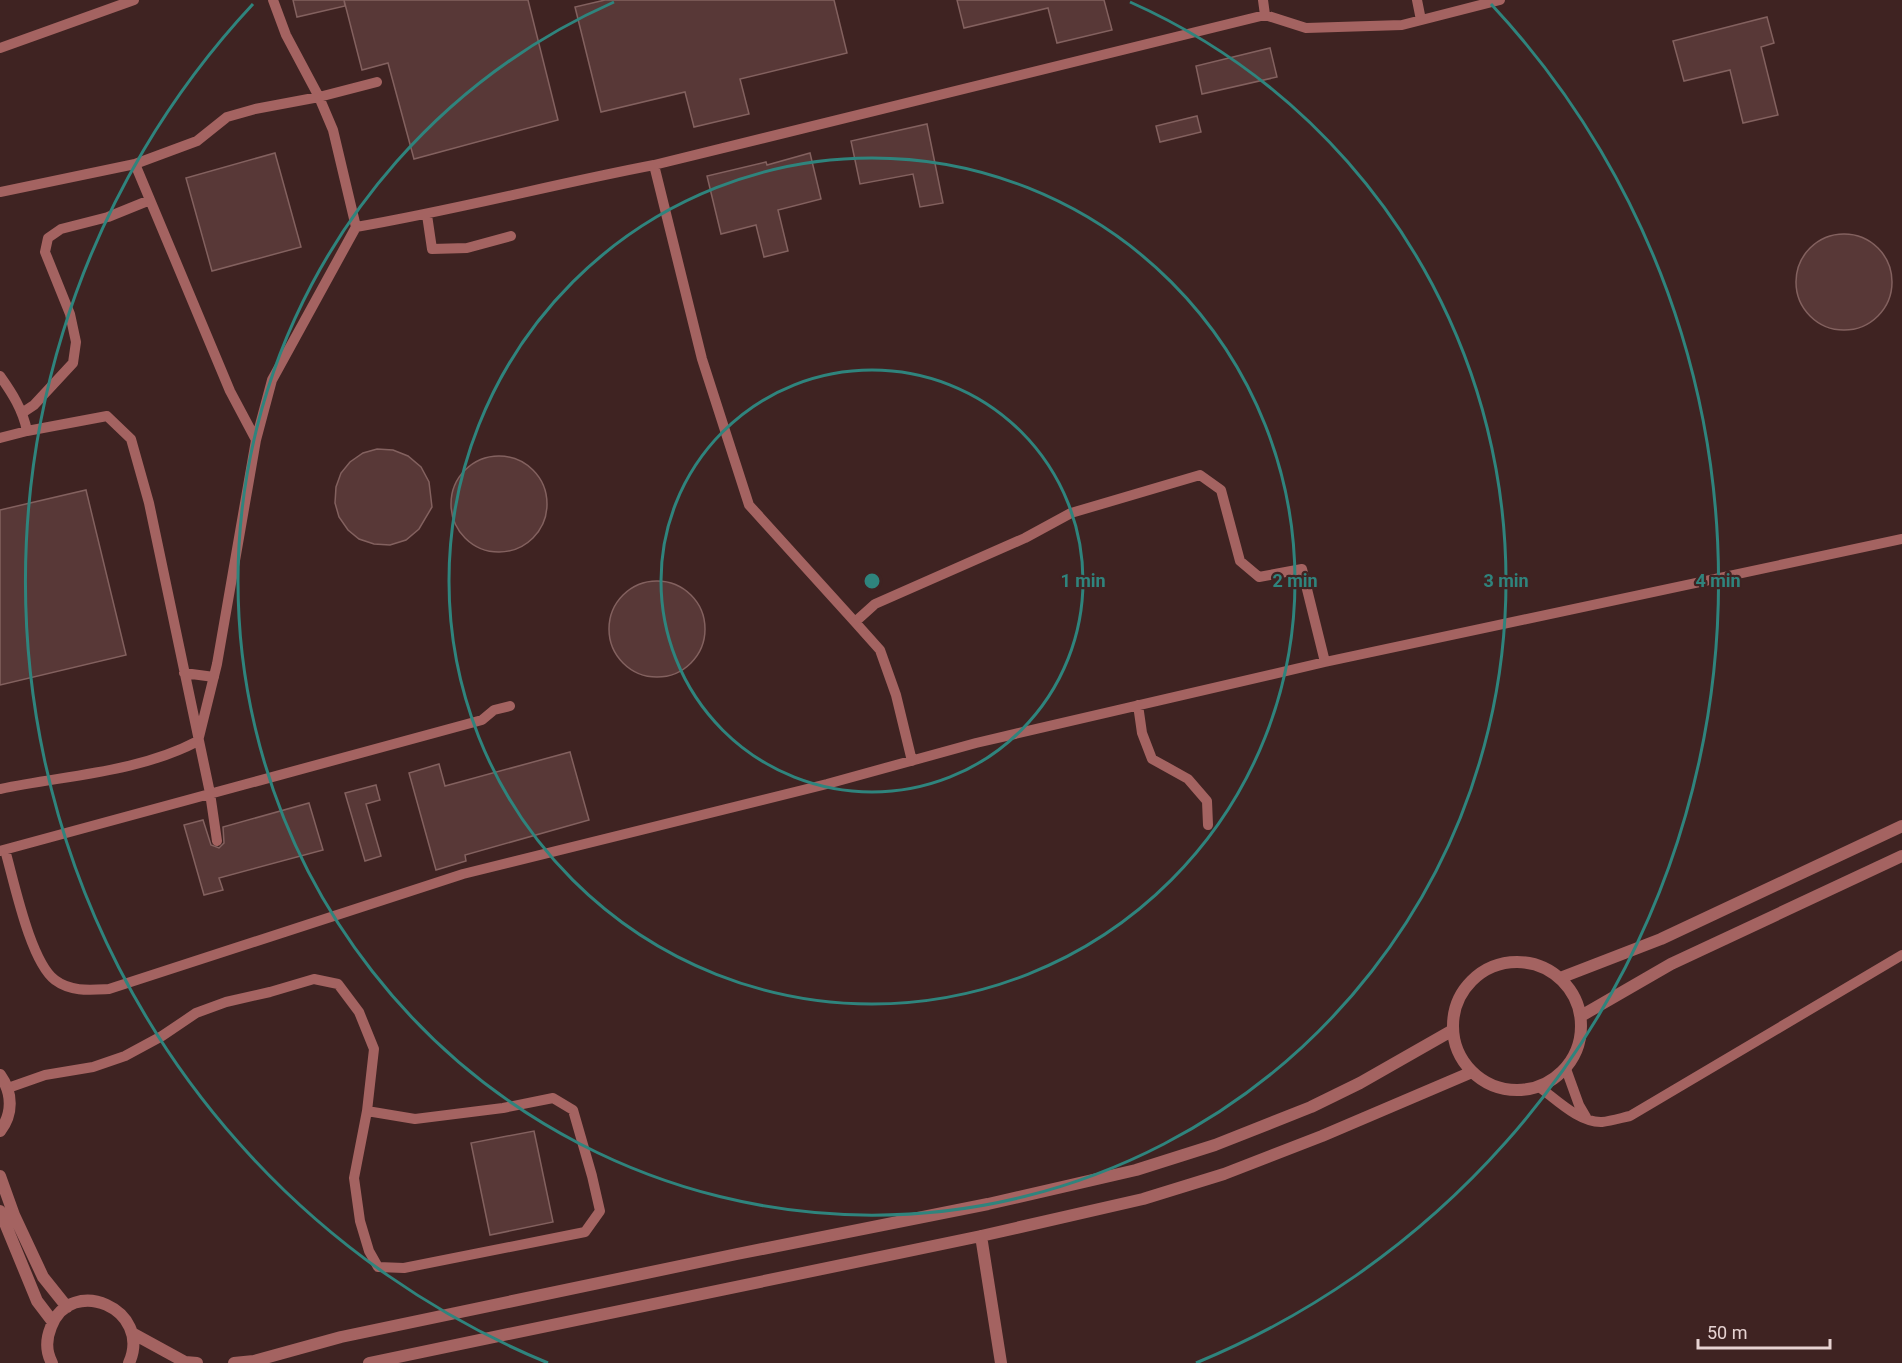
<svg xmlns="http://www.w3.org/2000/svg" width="1902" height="1363" font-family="Roboto,sans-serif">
	<rect width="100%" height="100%" fill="#3f2322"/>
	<path fill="#583837" stroke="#83615f" stroke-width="1.5" d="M293,0H528L558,120L414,159L388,63L362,70L344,0L345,6L297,17Z
		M605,0H834L847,53L740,79L749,114L694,127L685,92L601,112L575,7Z
		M957,0H1104L1112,30L1057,43L1048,8L964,28Z
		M1767,17L1774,43L1761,47L1778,115L1743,123L1730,70L1684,81L1673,41Z
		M1270,48L1277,77L1202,94L1196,66Z
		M1197,116L1201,132L1160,142L1156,126Z
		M927,124L943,203L920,207L913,174L860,184L851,141Z
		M275,153L301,247L212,271L186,178Z
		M810,153L821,199L778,210L788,251L764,257L756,225L721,234L707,176L766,162L767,165Z
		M1796 282a48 48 0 1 1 96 0a48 48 0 1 1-96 0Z
		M377,449L393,450L408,456L421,467L429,482L432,507L419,529L406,540L390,545L374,544L359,539L348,530L339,517L335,503L336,487L341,473L350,462L363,453Z
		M451 504a48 48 0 1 1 96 0a48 48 0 1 1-96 0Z
		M86,490L126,655L0,685V510Z
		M609 629a48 48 0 1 1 96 0a48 48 0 1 1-96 0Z
		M570,752L589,820L465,855L466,861L436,870L409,773L439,764L445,786Z
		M376,785L380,800L366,804L381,856L365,861L345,793Z
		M309,803L323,850L219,878L223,890L204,895L184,825L203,820L211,845L219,848L224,843L223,827Z
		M534,1131L553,1222L490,1235L471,1143Z"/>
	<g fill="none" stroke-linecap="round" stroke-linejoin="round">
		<path stroke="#a46361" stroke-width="10" d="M273,0L286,35L319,97L333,130L356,227
			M1263,0L1265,15
			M1417,0L1421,20
			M0,48L134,0
			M135,164L230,391L256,440
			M654,165L702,359L749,505L855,622L875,604L1025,538L1071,513L1200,475L1221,490L1240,561L1259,577L1302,569L1325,662
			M0,192L135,164L197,141L227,117L255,109L319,97L377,82
			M427,215L432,249L467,248L511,236
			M0,376C12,393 23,410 27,431
			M22,413L34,405L73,363L76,342L70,314L45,252L48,238L61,229L108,217L150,200
			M0,438L27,431L107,416L131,439L149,503L210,793L217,841
			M855,622L880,650L896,695L912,761
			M184,673L214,677
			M1138,705L1142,733L1152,759L1188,779L1207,801L1208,825
			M0,789C66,775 137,773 198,741L217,664L256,440L272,380L356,227C456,210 554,184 654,165L1265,15L1306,28L1402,25L1500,0
			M5,850C14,881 30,961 55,980C71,992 90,990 109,989L463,874L827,784L976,743L1325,662L1902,539
			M0,851L482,720L494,710L510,706
			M1566,1069L1579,1105L1586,1117
			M1539,1087C1556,1099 1579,1123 1602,1122C1611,1121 1621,1118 1630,1116L1902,955
			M8,1088L45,1075L93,1067L125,1056L162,1036L196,1013L226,1002L270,992L314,979L338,984L359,1012L374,1049L367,1111L354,1178L360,1221L369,1251L378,1267L404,1268L585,1232L600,1211L592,1176L573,1110L553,1098L503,1108L415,1119L367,1111"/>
		<path stroke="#a46361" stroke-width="12" d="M1453 1026a64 64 0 1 1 128 0a64 64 0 1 1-128 0Z
			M1560,978L1661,939L1902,826
			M1581,1016L1671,964L1902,856
			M0,1075C13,1093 13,1114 0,1131
			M0,1176L14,1215L43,1277L67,1307
			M0,1211L37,1301L53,1322
			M981,1236L1001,1363
			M132,1333L185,1362L197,1363
			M52,1363C46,1352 46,1339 51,1327C71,1274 153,1309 129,1363
			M234,1363L254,1361L341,1337L737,1254L988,1204L1136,1170L1215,1145L1311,1107L1360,1083L1453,1030
			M369,1363L981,1236L1143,1199L1224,1174L1322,1136L1472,1072"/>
	</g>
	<g fill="none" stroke="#2f847d" stroke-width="3">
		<circle cx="872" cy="581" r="211"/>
		<circle cx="872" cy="581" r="423"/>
		<path d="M1130 2A634 634 0 1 1 614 2"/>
		<path d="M548 1363A846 846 0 0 1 253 4M1491 4A846 846 0 0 1 1196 1363"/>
	</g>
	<circle cx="872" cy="581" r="9" fill="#2f847d" stroke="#3f2322" stroke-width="3"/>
	<g font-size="18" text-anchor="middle" font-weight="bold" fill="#2f847d" stroke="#3f2322" stroke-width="4.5" stroke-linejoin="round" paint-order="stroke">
		<text x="1083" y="587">1 min</text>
		<text x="1295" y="587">2 min</text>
		<text x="1506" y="587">3 min</text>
		<text x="1718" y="587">4 min</text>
	</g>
	<path d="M1698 1339v9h132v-9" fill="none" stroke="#e7d3d2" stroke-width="3"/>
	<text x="1707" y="1339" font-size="18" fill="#e7d3d2" stroke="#3f2322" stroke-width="4.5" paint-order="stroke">50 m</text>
</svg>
